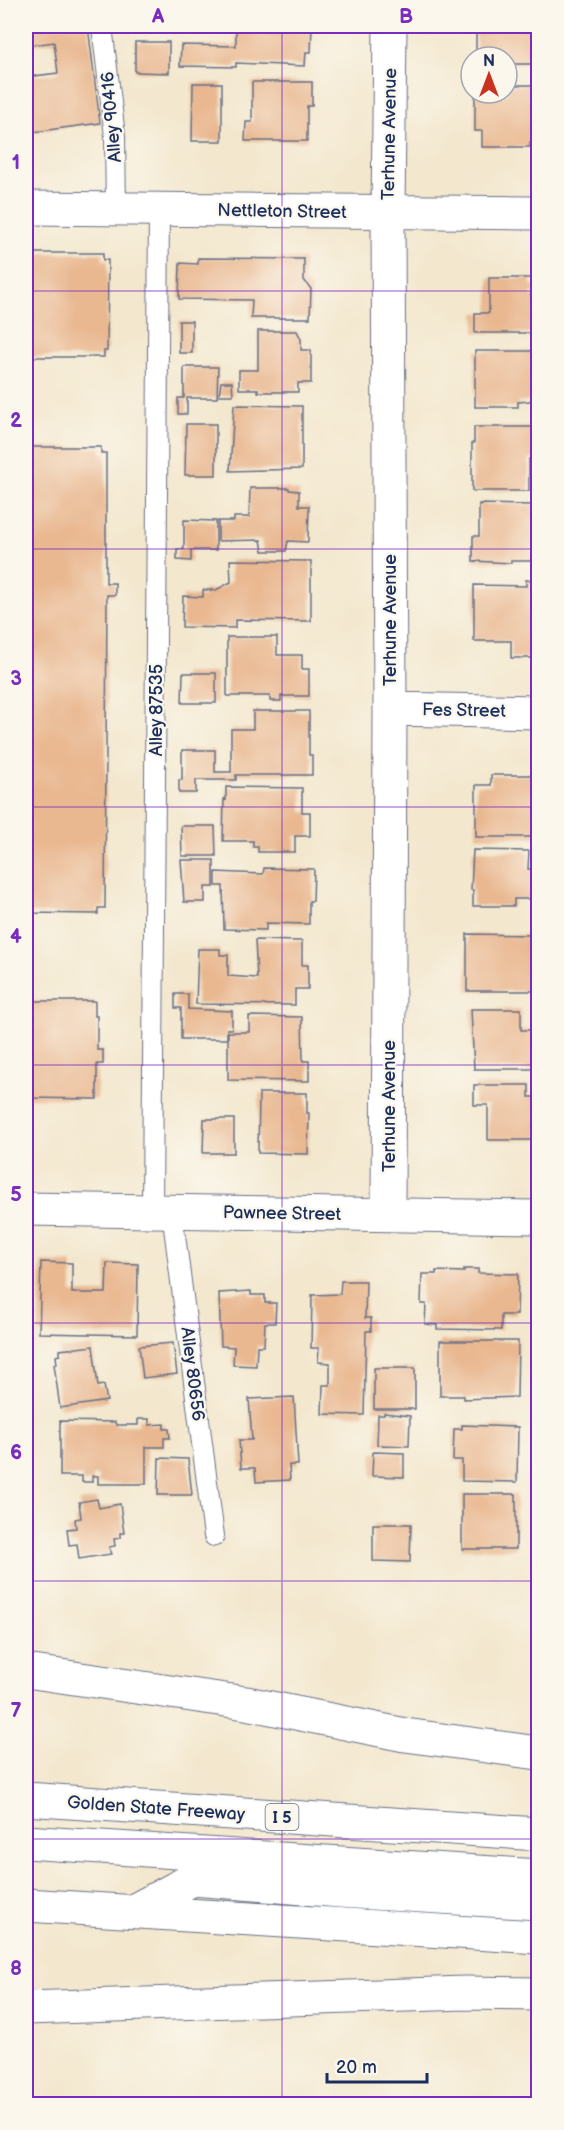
<svg xmlns="http://www.w3.org/2000/svg" width="564" height="2130" font-family="'Balsamiq Sans',sans-serif">
	<rect width="100%" height="100%" fill="#fbf7ec"/>
	<filter id="ink" filterUnits="userSpaceOnUse"><feTurbulence type="fractalNoise" baseFrequency=".0167" numOctaves="2"/><feDisplacementMap in="SourceGraphic" scale="12" xChannelSelector="R" yChannelSelector="G"/><feConvolveMatrix kernelMatrix="1 2 1 2 8 2 1 2 1" color-interpolation-filters="sRGB"/></filter>
	<filter id="wash" filterUnits="userSpaceOnUse"><feTurbulence type="fractalNoise" baseFrequency=".008" numOctaves="4" result="noise"/><feDisplacementMap in="SourceGraphic" scale="24" xChannelSelector="R" yChannelSelector="G"/><feGaussianBlur stdDeviation="1.35" result="paint"/><feColorMatrix in="noise" values="0 0 0 0 0 0 0 0 0 0 0 0 0 0 0 0 0 1.4 0 .05"/><feComposite in="paint" operator="in"/></filter>
	<g filter="url(#wash)">
		<rect width="100%" height="100%" fill="#f3e7cd"/>
		<g id="blocks">
			<path fill="#e9b790" d="M26,26H88L100,123L26,133V77L58,73L54,42L26,46Z
				M236,26H312L311,52H306L305,66L236,63V67L180,66L181,45L236,46Z
				M476,26H538V64H507V57H497V52H493V54L476,52Z
				M135,42H169V73L135,72Z
				M252,82H312V106H307V141H245L246,122H252Z
				M193,83H222V141H192Z
				M507,85H535V106H538V133H535V142H530V147H482V131H475V93H507Z
				M26,253H103V260H108L107,351H104V357H26Z
				M198,258L304,259V280L311,289L310,318H251L252,300L179,299L180,263L198,264Z
				M489,278H531V285H535V293H531V296H538V333H475V313H489Z
				M179,321H192V353H179Z
				M258,331H297L301,339V350H311V383H298V392H258V389H239V370H258Z
				M475,351H538V389L530,401L518,402V407H475Z
				M184,367H218L217,398H187V414H178V398H184Z
				M221,382H232L233,395H219Z
				M234,405L302,406V469L230,471Z
				M186,424H216V475H185Z
				M474,427H538V459H529V491H472V443H474Z
				M26,447H101V453H106V583H115V595H107L105,908H98V914L26,913Z
				M250,488H289V490L299,491V506H309L308,542L288,541L286,551H263L261,540L218,541V521H234V517H249Z
				M479,504L535,505V561H511V563L473,561V536H479Z
				M184,520L216,521V550H191V561L177,560V549H184Z
				M230,560L311,561V621L235,620V628L182,627L183,596L203,597V590H216L231,582Z
				M526,580H538V658H511V641H474V585L526,586Z
				M227,637H277V655H302V669H309V696H281V701H270V696H227Z
				M183,673H216V703H182Z
				M253,711H309V755H312V775H236V780H196V793H179V780H182V750H215V772H231V729H253Z
				M491,775H538V837H476V785H491Z
				M226,787L302,788V812H310V836H295V852H258V847H253V841H223L224,799L226,800Z
				M181,826H215L216,856H182Z
				M473,850L529,851L528,869H534V899H514V906H473V890H471Z
				M181,860H214V887H205V902H184Z
				M264,868L314,869L313,901H309V924L266,923V930L224,929L223,886H216V872L263,874Z
				M467,934L533,935L532,956H538V991H467Z
				M255,940L302,941V965H308V989H295V1005L196,1004L198,949H220V955H228V976L257,978Z
				M175,994H188V1009L232,1011V1029H227V1039H181V1008H175Z
				M32,1001H95V1016H97V1050H103V1064H97V1099L26,1098V1004H32Z
				M471,1009H521V1030H538V1069H474Z
				M249,1016L302,1017L303,1061H309V1081L228,1080V1032H249Z
				M474,1085H529V1097H538V1140H488V1105H474Z
				M259,1093H307V1113H309L308,1154L258,1153Z
				M204,1119H234V1153H203Z
				M41,1262L72,1263V1293H106L107,1263L138,1264L137,1335L39,1333Z
				M464,1269H478V1273L518,1274L517,1315H501V1330L437,1329V1325L425,1324L426,1304H421L422,1274H436V1271L464,1272Z
				M341,1281H366L365,1318H371V1331H366L364,1415L322,1414L323,1385H330V1363L318,1362L319,1348H311L312,1295L340,1294Z
				M251,1291V1295H265V1303H276L275,1323H265L264,1346H257L256,1366L233,1365L234,1347L221,1346L219,1293Z
				M440,1341H518L517,1397L464,1399V1396H440Z
				M173,1343L177,1374L143,1378L139,1346Z
				M93,1346L98,1386L104,1385L107,1401L60,1408L54,1364H57L56,1356L60,1355V1350Z
				M374,1368H415V1409H374Z
				M294,1397L298,1465H289L290,1480L256,1482L255,1468H241L239,1440H252L249,1399Z
				M384,1413L410,1416L409,1446L377,1445L378,1415H384Z
				M138,1419H149V1425L164,1424V1429H169L170,1438H164V1447H146V1484H98V1476H92V1482H82V1476H60V1421L115,1422L116,1425H138Z
				M462,1425L518,1427L517,1482L462,1481V1460H453L454,1429H462Z
				M373,1452L404,1453V1477L372,1476Z
				M159,1458L188,1459L192,1495H158Z
				M462,1494H516V1549H462Z
				M97,1499L99,1508L120,1504L124,1533H120V1538L114,1539L115,1546L109,1547L111,1554L79,1559L77,1544L69,1545L67,1529L76,1528L75,1519L81,1518L79,1502Z
				M373,1524H411L410,1562L373,1561Z"/>
		</g>
	</g>
	<g filter="url(#ink)">
		<use href="#blocks" fill-opacity="0" stroke="#676f85" stroke-width="1.5"/>
		<g fill="none" stroke-linecap="round" stroke-linejoin="round">
			<defs>
				<path id="service" d="M102,26L115,136L116,209
					M152,1211L159,209
					M172,1212L214,1536"/>
				<path id="minor" d="M26,208L538,213
					M390,709L538,712
					M26,1209L538,1217
					M388,1214L390,709L388,212L390,26"/>
				<path id="motorway" d="M26,1671L246,1703L405,1735L538,1753
					M26,1799L538,1834
					M26,1842L538,1876
					M26,1905L538,1937
					M133,1911L193,1879L341,1891L538,1903
					M26,2008L465,1993L538,1994"/>
			</defs>
			<use href="#service" stroke="#676f85" stroke-width="22"/>
			<use href="#minor" stroke="#676f85" stroke-width="35"/>
			<use href="#motorway" stroke="#676f85" stroke-width="35"/>
			<use href="#service" stroke="#fff" stroke-width="20"/>
			<use href="#minor" stroke="#fff" stroke-width="33"/>
			<use href="#motorway" stroke="#fff" stroke-width="33"/>
		</g>
	</g>
	<path fill="none" stroke="#7b2cbf" stroke-width="1.5" stroke-opacity="0.55" d="M282,26V2104M26,291H538M26,549H538M26,807H538M26,1065H538M26,1323H538M26,1581H538M26,1839H538"/>
	<g text-anchor="middle" stroke-width="4.5" stroke-linejoin="round" paint-order="stroke">
		<rect fill="#fbf7ec" stroke="#5e6b89" stroke-width="1.5" x="265.5" y="1804" width="33" height="26" rx="4.5"/>
		<g font-size="16" font-weight="bold" fill="#1b2f5e">
			<text x="282" y="1823">I 5</text>
		</g>
		<g font-size="18" fill="#1b2f5e" stroke="#fbf7ec">
			<text transform="translate(111 117) rotate(-95)" y="6">Alley 90416</text>
			<text transform="translate(389 134) rotate(-89)" y="6">Terhune Avenue</text>
			<text transform="translate(282 211) rotate(1)" y="6">Nettleton Street</text>
			<text transform="translate(390 620) rotate(-90)" y="6">Terhune Avenue</text>
			<text transform="translate(156 710) rotate(-90)" y="6">Alley 87535</text>
			<text transform="translate(464 710) rotate(1)" y="6">Fes Street</text>
			<text transform="translate(389 1106) rotate(-90)" y="6">Terhune Avenue</text>
			<text transform="translate(282 1213) rotate(1)" y="6">Pawnee Street</text>
			<text transform="translate(193 1374) rotate(83)" y="6">Alley 80656</text>
			<text transform="translate(156 1808) rotate(4)" y="6">Golden State Freeway</text>
		</g>
	</g>
	<rect width="564" height="2130" fill="none" stroke="#fbf7ec" stroke-width="66"/>
	<g transform="translate(489 75)"><circle r="28" fill="#fbf7ec" stroke="#a1a7b3" stroke-width="1.5"/>
	<path d="M0-4.5L10 22L0 15L-10 22Z" fill="#c8321e"/>
	<text y="-9" font-size="16" font-weight="bold" text-anchor="middle" fill="#1b2f5e">N</text>
	</g>
	<path d="M327 2073v9h100v-9" fill="none" stroke="#1b2f5e" stroke-width="3"/>
	<text x="336" y="2073" font-size="18" fill="#1b2f5e" stroke="#fbf7ec" stroke-width="4.5" paint-order="stroke">20 m</text>
	<rect x="33" y="33" width="498" height="2064" fill="none" stroke="#7b2cbf" stroke-width="2"/>
	<g font-size="20" text-anchor="middle" font-weight="bold" fill="#7b2cbf">
		<text x="158" y="23">A</text>
		<text x="406" y="23">B</text>
		<text x="16" y="169">1</text>
		<text x="16" y="427">2</text>
		<text x="16" y="685">3</text>
		<text x="16" y="943">4</text>
		<text x="16" y="1201">5</text>
		<text x="16" y="1459">6</text>
		<text x="16" y="1717">7</text>
		<text x="16" y="1975">8</text>
	</g>
</svg>
